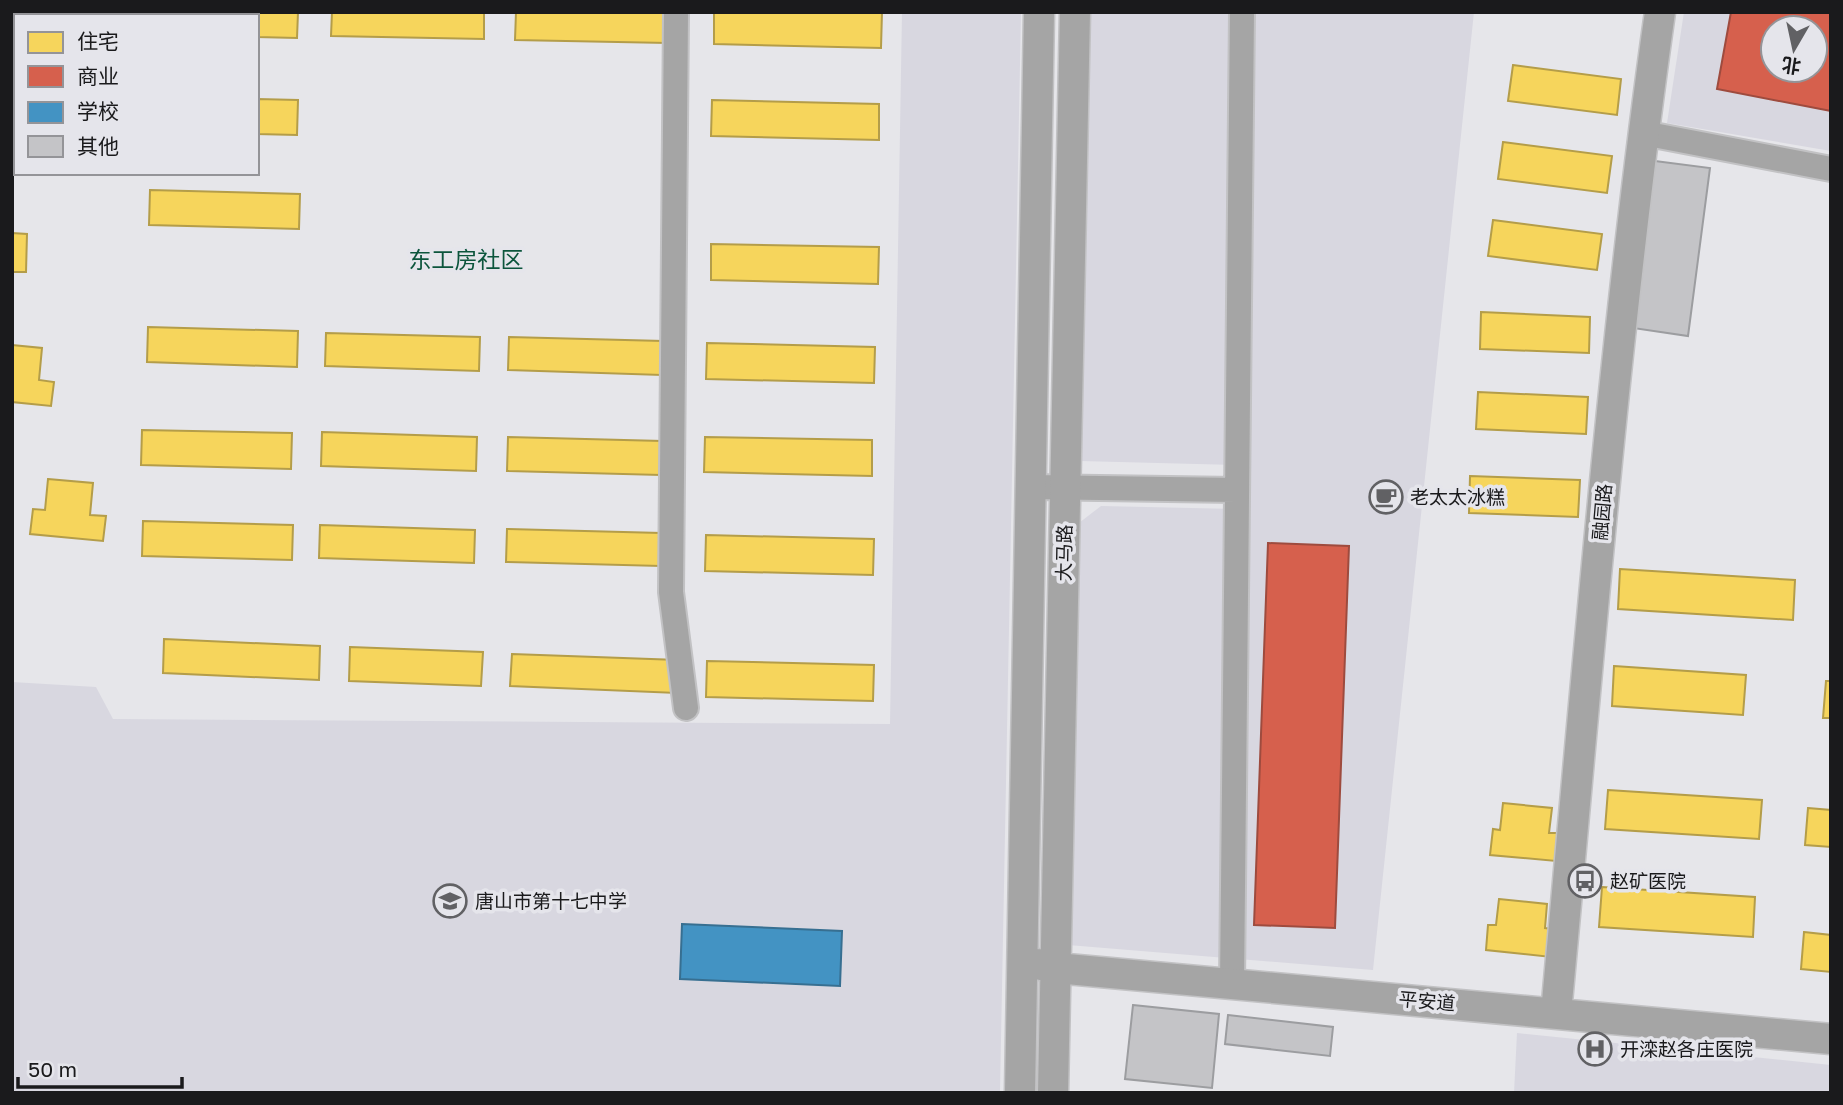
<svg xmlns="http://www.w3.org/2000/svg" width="1843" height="1105" font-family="'Golos Text','Noto Sans SC',sans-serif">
	<rect width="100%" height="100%" fill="#e6e6ea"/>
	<path fill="#d8d7e0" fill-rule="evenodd" d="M902,12H1021L1000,1091L12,1093V682L96,687L113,719L890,724Z
		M1089,12H1474L1373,970L1068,945L1075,526L1101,506L1236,509V465L1080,461Z
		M1684,12H1831V151L1667,123ZM1773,28H1815V70H1773Z
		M1517,1033L1831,1065V1093H1514Z"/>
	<path fill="#f6d55c" stroke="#b49d49" stroke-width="2" d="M12,12H117V16H16V35H12Z
		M148,12H298L297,38L257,37V16H148Z
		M332,12H484V39L331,36Z
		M516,12H669L668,43L515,40Z
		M714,12H882L881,48L714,44Z
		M1513,65L1621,79L1617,115L1508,101Z
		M12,94H16V130H12Z
		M257,99L298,100L297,135L257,134Z
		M712,100L879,104V140L711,136Z
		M1503,142L1612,156L1607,193L1498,179Z
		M150,190L300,194L299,229L149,225Z
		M1493,220L1602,234L1597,270L1488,256Z
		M12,233L27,234L26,272H12Z
		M711,244L879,247L878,284L711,280Z
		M1481,312L1590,317L1589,353L1480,349Z
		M148,327L298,331L297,367L147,362Z
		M326,333L480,337L479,371L325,366Z
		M509,337L663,341L662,375L508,370Z
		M707,343L875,347L874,383L706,379Z
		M12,345L42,348L39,380L54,382L51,406L12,402Z
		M1478,392L1588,397L1586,434L1476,429Z
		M142,430L292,433L291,469L141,465Z
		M322,432L477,437L476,471L321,466Z
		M508,437L662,441L661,475L507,471Z
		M705,437L872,440V476L704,472Z
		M1470,476L1580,480L1578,517L1469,513Z
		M48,479L93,483L90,515L106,516L103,541L30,534L33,509L45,510Z
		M143,521L293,525L292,560L142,556Z
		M320,525L475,530L474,563L319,558Z
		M507,529L661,533V566L506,562Z
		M706,535L874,539L873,575L705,571Z
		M1620,569L1795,580L1793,620L1618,609Z
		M164,639L320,646L319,680L163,673Z
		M350,647L483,652L481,686L349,681Z
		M512,654L678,660L677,693L510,686Z
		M707,661L874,665L873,701L706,697Z
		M1614,666L1746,675L1743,715L1612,706Z
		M1826,681H1831V718H1823Z
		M1608,790L1762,800L1759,839L1605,829Z
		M1503,803L1552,808L1549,833H1558L1556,861L1490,855L1493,829L1500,830Z
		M1808,808L1831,810V847L1805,845Z
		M1602,887L1755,897L1753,937L1599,927Z
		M1499,899L1547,904L1545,928L1554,929L1551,957L1486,950L1488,925H1496Z
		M1804,932L1831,935V972L1801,969Z"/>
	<path fill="#d6604d" stroke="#9e4b3e" stroke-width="2" fill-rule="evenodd" d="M1731,12H1831V111L1717,89ZM1773,28H1815V70H1773Z
		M1268,543L1349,546L1335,928L1254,925Z"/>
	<path fill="#4393c3" stroke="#376f91" stroke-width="2" d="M682,924L842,931L840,986L680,979Z"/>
	<path fill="#c4c4c7" stroke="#9c9da0" stroke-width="2" d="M1655,161L1710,168L1688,336L1633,328Z
		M1133,1005L1219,1014L1212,1088L1125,1079Z
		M1228,1015L1333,1027L1330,1056L1225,1044Z"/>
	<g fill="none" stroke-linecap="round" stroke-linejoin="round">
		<defs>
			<path id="minor" d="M676,12L671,592L686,708
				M1643,133L1831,169
				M1031,487L1236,490
				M1232,984L1242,12"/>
			<path id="tertiary" d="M1037,964L1056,968L1831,1039
				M1556,1013C1587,679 1613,344 1660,12
				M1020,1093L1039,12
				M1053,1093L1075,12"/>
		</defs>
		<use href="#minor" stroke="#c2c2c4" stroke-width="28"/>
		<use href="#tertiary" stroke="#c2c2c4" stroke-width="33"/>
		<use href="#minor" stroke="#a5a5a5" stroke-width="24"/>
		<use href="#tertiary" stroke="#a5a5a5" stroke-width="30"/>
	</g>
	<defs>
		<symbol id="cafe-ring" viewBox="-11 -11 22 22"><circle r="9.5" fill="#e5e5eb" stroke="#616164" stroke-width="1.5"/><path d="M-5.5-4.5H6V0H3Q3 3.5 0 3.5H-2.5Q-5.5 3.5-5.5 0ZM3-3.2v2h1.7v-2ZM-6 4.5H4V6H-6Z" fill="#616164"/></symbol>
		<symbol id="bus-ring" viewBox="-11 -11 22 22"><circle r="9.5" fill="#e5e5eb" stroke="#616164" stroke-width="1.5"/><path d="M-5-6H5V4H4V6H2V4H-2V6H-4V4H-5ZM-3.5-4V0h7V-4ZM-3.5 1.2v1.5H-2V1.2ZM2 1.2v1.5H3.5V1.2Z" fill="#616164"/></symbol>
		<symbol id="school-ring" viewBox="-11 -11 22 22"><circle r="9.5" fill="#e5e5eb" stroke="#616164" stroke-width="1.5"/><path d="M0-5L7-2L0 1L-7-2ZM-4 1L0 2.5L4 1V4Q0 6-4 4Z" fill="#616164"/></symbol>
		<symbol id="hospital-ring" viewBox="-11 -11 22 22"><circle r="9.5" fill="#e5e5eb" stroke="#616164" stroke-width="1.5"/><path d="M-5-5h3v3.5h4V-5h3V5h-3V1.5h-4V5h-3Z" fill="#616164"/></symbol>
	</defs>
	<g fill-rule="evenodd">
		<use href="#cafe-ring" x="1367" y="478" width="38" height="38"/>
		<use href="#bus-ring" x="1566" y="862" width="38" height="38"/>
		<use href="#school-ring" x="431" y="882" width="38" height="38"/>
		<use href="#hospital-ring" x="1576" y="1030" width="38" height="38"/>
	</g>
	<g text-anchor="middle" stroke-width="7" stroke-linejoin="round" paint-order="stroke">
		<g font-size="19" fill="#1a1a1c" stroke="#e5e5eb" text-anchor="start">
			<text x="1410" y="504">老太太冰糕</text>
			<text x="1610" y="888">赵矿医院</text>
			<text x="475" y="908">唐山市第十七中学</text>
			<text x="1620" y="1056">开滦赵各庄医院</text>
		</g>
		<g font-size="19" fill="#1a1a1c" stroke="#e5e5eb">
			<text transform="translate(1602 512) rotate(-85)" y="7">融园路</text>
			<text transform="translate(1064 553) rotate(-89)" y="7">大马路</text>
			<text transform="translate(1427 1001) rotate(5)" y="7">平安道</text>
		</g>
		<g font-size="23" fill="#0c553c" stroke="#e5e5eb">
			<text x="466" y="268">东工房社区</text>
		</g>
	</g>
	<rect width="1843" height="1105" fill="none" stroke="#1a1a1c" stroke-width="28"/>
	<rect x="14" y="14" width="245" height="161" fill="#e5e5eb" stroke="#949498" stroke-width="2"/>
	<rect x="28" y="32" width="35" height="21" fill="#f6d55c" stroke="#949498" stroke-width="2"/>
	<text x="77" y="49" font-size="21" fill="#1a1a1c">住宅</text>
	<rect x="28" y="66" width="35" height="21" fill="#d6604d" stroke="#949498" stroke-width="2"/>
	<text x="77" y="84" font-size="21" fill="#1a1a1c">商业</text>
	<rect x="28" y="102" width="35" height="21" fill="#4393c3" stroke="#949498" stroke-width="2"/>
	<text x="77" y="119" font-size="21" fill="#1a1a1c">学校</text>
	<rect x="28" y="136" width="35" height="21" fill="#c4c4c7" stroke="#949498" stroke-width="2"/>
	<text x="77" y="154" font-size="21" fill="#1a1a1c">其他</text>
	<g transform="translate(1794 49) rotate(189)"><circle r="33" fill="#e5e5eb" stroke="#949498" stroke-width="2"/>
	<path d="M0-5L12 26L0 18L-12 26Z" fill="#616164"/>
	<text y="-10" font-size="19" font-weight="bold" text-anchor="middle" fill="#1a1a1c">北</text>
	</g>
	<path d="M18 1077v10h164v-10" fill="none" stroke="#1a1a1c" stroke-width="3.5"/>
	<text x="28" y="1077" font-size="21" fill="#1a1a1c" stroke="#e5e5eb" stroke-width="5" paint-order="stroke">50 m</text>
</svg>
